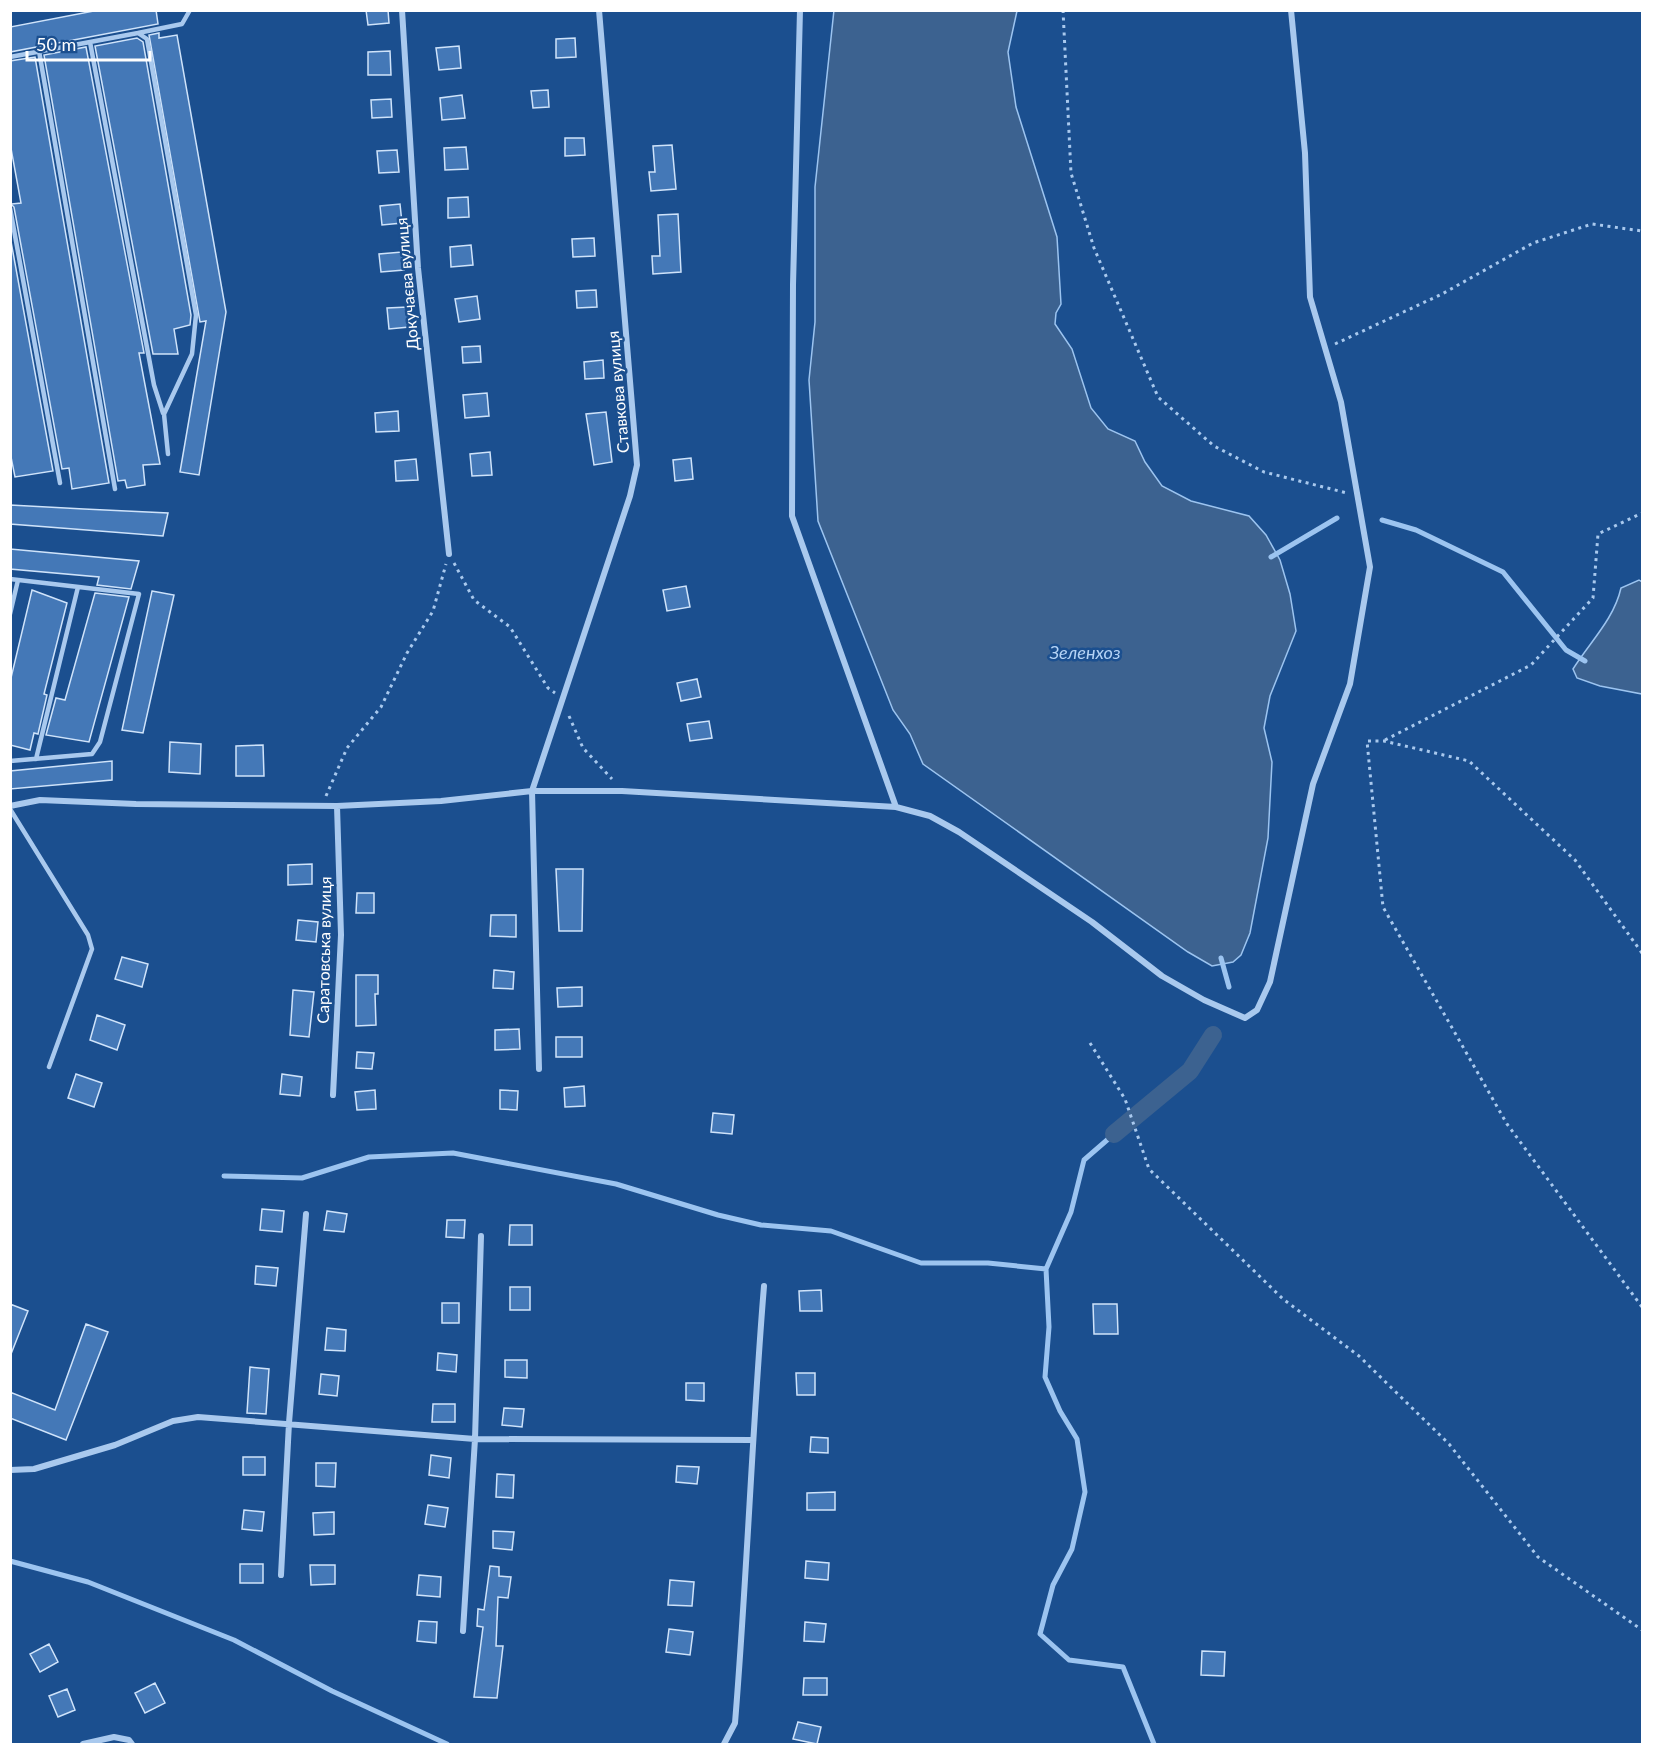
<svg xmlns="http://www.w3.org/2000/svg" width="1653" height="1755" font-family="Lato,sans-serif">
	<rect width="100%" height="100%" fill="#1b4f8f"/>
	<path fill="#3c6290" stroke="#9cc4f0" stroke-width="1.5" d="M834,10L1017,11L1008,52L1016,107L1057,237L1061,304L1056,313L1055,324L1072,349L1091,408L1108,429L1135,441L1145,462L1162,486L1191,501L1249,516L1266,535L1280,560L1290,594L1296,631L1270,696L1264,728L1272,762L1268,838L1250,933L1241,955L1233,962L1212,966L1188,952L923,764L910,734L893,710L818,521L809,380L815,322V187Z
		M1639,580L1642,582V694L1600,686L1577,678L1573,669C1590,642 1614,619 1621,588Z"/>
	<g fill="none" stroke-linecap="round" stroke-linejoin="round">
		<path stroke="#9cc4f0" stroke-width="5" d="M1382,520L1416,530L1503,572L1566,650L1585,661
			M1271,557L1337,518
			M1221,958L1229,987
			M1114,1134L1084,1160L1071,1212L1046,1269L1049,1327L1045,1377L1060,1411L1077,1439L1085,1492L1072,1549L1053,1585L1040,1634L1069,1660L1123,1667L1154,1744
			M224,1176L302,1178L369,1157L453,1153L616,1184L718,1215L761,1225L831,1231L921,1263H988L1046,1269
			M10,1561L88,1582L234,1640L332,1691L447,1744"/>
		<path stroke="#3c6290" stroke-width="18" d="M1114,1134L1190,1071L1213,1035"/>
	</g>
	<path fill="#4478b7" stroke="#cfe3fa" stroke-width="1.5" d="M99,10H156L158,24L10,52V27Z
		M366,10H388L389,23L368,25Z
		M159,33V38L177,35L226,312L199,475L180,472L206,321L200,322L149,35Z
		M137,38L143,42L191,315L190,325L174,329L178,354H153L95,46Z
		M575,38L576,57L556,58V39Z
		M459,46L461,68L439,70L436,48Z
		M86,47L144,353H139L160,464L143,465L145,485L127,488L125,480L118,481L44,55Z
		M390,51L391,75H368V52Z
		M35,57L109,483L72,489L69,468L62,469L14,207L11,204L21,203L10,143V61Z
		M548,90L549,107L533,108L531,91Z
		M462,95L465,118L442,120L440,98Z
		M391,99L392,117L372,118L371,100Z
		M565,138H584L585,155L565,156Z
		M672,145L676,189L651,191L649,172H655L653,146Z
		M466,147L468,169L445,170L444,148Z
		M397,150L399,172L379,173L377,151Z
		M468,197L469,217L448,218V198Z
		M400,204L402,223L382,225L380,206Z
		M678,214L681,272L653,274L652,256H660L658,215Z
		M10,236L53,471L15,477L10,452Z
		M594,238L595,256L573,257L572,239Z
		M471,245L473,265L451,267L450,247Z
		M402,252L404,270L381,272L379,254Z
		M596,290L597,307L577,308L576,291Z
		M477,296L480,319L459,322L455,299Z
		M408,307L409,327L389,329L387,308Z
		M480,346L481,362L463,363L462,347Z
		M603,360L604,378L585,379L584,362Z
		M487,393L489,416L465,418L463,395Z
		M398,411L399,431L376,432L375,413Z
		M606,412L612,462L594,465L586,414Z
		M490,452L492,475L472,476L470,454Z
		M691,458L693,479L675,481L673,460Z
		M416,459L418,480L396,481L395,461Z
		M10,505L84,509L168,513L163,536L10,524Z
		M10,549L139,561L131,589L97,585L99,577L10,569Z
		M686,586L690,607L667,611L663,590Z
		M32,590L67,603L44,694L47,695L38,734L34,733L30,750L10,745V682Z
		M152,591L174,595L143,733L122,730Z
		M95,593L129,597L89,742L46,735L56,698L65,700Z
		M697,679L701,697L681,701L677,683Z
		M709,721L712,738L690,741L687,724Z
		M170,742L201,744L200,774L169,772Z
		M263,745L264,776H236V746Z
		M112,761V780L10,789V771Z
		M312,864V884L288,885V865Z
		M556,869H583L582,931H559Z
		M357,893H374V913H356Z
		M491,915H516V937L490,936Z
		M298,920L318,922L316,942L296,940Z
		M122,957L148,964L142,987L115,979Z
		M494,970L514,972L513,989L493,988Z
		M356,975H378V994H375L376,1025L356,1026Z
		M582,987V1006L558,1007L557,988Z
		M293,990L314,992L309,1037L290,1035Z
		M97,1015L125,1025L117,1050L90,1040Z
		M519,1029L520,1049L495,1050V1030Z
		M556,1037H582V1057H556Z
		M357,1052L374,1053L372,1069L356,1068Z
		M76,1074L102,1083L94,1107L68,1098Z
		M282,1074L302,1077L300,1096L280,1094Z
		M584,1086L585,1106L565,1107L564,1088Z
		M375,1090L376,1109L357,1110L355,1092Z
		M500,1090L518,1091L517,1110L500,1109Z
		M713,1113L734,1115L732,1134L711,1132Z
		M262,1209L284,1211L282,1232L260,1230Z
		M327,1211L347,1214L344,1232L324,1230Z
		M447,1220H465L464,1238L446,1237Z
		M510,1225H532V1245H509Z
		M256,1266L278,1268L276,1286L255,1284Z
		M510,1287H530V1310H510Z
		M821,1290L822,1311H800L799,1291Z
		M442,1303H459V1323H442Z
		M10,1304L28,1311L11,1354H10Z
		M1093,1304H1117L1118,1334H1094Z
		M86,1324L108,1332L66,1440L10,1418V1392L55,1410Z
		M327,1328L346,1330L345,1351L325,1350Z
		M438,1353L457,1355L456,1372L437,1370Z
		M505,1360H527V1378L505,1377Z
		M250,1367L269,1369L266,1414L247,1413Z
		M796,1373H815V1395H797Z
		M321,1374L339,1376L337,1396L319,1394Z
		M686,1383H704V1401L686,1400Z
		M433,1404H455V1422H432Z
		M504,1408L524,1409L522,1427L502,1425Z
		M811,1437L828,1438V1453L810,1452Z
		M431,1455L451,1458L449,1478L429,1475Z
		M243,1457H265V1475H243Z
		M316,1463H336L335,1487L316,1486Z
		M677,1466L699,1467L697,1484L676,1482Z
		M497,1474L514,1475L513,1498L496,1497Z
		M835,1492V1510H807V1493Z
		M428,1505L448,1508L445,1527L425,1524Z
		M244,1510L264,1512L262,1531L242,1529Z
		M334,1512V1534L314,1535L313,1513Z
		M493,1531L514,1532L512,1550L493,1548Z
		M806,1561L829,1563L828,1580L805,1578Z
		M240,1564H263V1583H240Z
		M310,1565H335V1584L311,1585Z
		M490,1566L499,1567V1576L511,1577L508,1598L498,1597L496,1646H503L497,1698L474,1697L483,1627L477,1626L478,1609L484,1610Z
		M419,1575L441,1577L440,1597L417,1595Z
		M670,1580L694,1582L692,1606L668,1605Z
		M419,1621L437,1622L436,1643L417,1641Z
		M805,1622L826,1624L824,1642L804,1641Z
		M669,1629L693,1632L690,1655L666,1652Z
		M49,1644L58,1662L40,1672L30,1654Z
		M1202,1651L1225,1652L1224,1676L1201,1675Z
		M804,1678H827V1695H803Z
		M155,1683L165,1703L145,1713L135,1693Z
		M67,1689L75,1710L58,1717L49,1696Z
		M798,1722L821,1727L817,1744L793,1739Z"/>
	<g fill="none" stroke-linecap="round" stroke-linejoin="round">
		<path stroke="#a9c9ee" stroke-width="3" stroke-dasharray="3 4.5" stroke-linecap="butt" d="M1063,10L1071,173L1094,248L1158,397L1214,446L1264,472L1347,493
			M1335,344L1442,294L1533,243L1592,224L1642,231
			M454,563L474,600L510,627L548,688L555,693
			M569,716L583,748L612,779
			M1385,740L1531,665L1593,598L1598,534L1642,513
			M326,796L347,748L381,707L407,653L433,611L446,564
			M1642,953L1575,860L1469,761L1384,741H1367L1383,907L1507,1124L1642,1307
			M1090,1043L1125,1099L1149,1169L1283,1299L1359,1356L1449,1444L1538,1557L1642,1630"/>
		<path stroke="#a9c9ee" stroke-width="4.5" d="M138,33L182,24L190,10
			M90,42L154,385L163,413
			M39,51L115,489
			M10,57L138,33L147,39L196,315L192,354L164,414L168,454
			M10,208L60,483
			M10,579L139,594L100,742L92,754L10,761
			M10,614L18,580
			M36,759L78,587
			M10,809L88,935L92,949L49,1067"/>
		<path stroke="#a9c9ee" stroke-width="6" d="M402,10L418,268L449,554
			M800,10L793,285L792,516L896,807
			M10,806L40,800L136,804L337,806L441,801L532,791H622L896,807L930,816L959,832L1092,922L1162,976L1204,1000L1245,1018L1257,1010L1270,982L1313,784L1350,684L1370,567L1341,402L1310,297L1305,153L1291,10
			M539,1069L532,791L630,496L637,465L599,10
			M333,1095L341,935L337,806
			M10,1470L34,1469L115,1445L173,1421L198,1417L475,1439L752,1440
			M281,1575L289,1423L306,1214
			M463,1631L475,1439L481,1236
			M83,1744L114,1737L129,1740L132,1744
			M724,1744L735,1723C747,1577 752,1432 764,1286"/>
	</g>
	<g text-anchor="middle" stroke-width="5" stroke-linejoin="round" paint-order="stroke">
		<g font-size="16" fill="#fff" stroke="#1b4f8f">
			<text transform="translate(407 284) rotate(-95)" y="6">Докучаєва вулиця</text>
			<text transform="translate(618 392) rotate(-95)" y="6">Ставкова вулиця</text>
			<text transform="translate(324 950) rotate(-89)" y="6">Саратовська вулиця</text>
		</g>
		<g font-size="18" font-style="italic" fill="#b5d3f5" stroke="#1b4f8f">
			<text x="1085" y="659">Зеленхоз</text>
		</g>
	</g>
	<rect width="1653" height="1755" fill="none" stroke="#ffffff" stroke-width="24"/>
	<path d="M27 51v9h123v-9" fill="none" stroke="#ffffff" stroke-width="3"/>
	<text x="36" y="51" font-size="18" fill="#ffffff" stroke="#1b4f8f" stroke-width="4.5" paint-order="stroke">50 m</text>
</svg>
